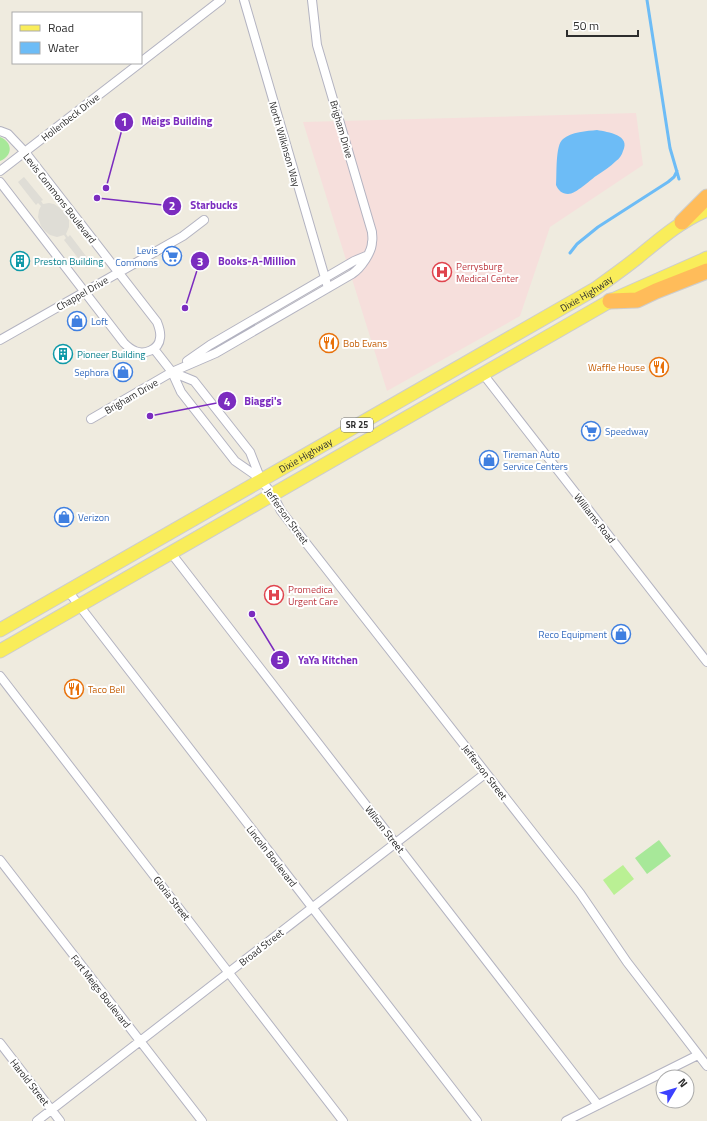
<svg xmlns="http://www.w3.org/2000/svg" width="707" height="1121" font-family="'Titillium Web',sans-serif">
	<rect width="100%" height="100%" fill="#efebdf"/>
	<path fill="#f6dfdc" d="M636,113L643,165L550,227L520,316L387,391L303,122Z"/>
	<path fill="#a7e899" d="M0,137C13,142 13,156 0,161Z
		M659,840L671,856L647,874L635,858Z"/>
	<path fill="#baf094" d="M623,865L634,879L614,895L603,880Z"/>
	<path fill="#dfddd6" d="M24,177L43,200L41,201L43,204L49,203L54,204L60,208L66,214L69,220V227L66,234L68,237L70,235L92,264L86,268L64,240L66,238L64,235L57,237L50,235L45,231L41,226L38,217L39,210L41,206L38,203L36,205L18,182Z"/>
	<path fill="#6dbcf6" d="M597,130C608,132 631,135 623,151C622,155 619,159 616,161C610,167 603,171 596,176C590,180 576,194 568,194C562,194 558,190 556,185C557,175 555,145 563,139C571,132 587,131 597,130Z"/>
	<g fill="none" stroke-linecap="round" stroke-linejoin="round">
		<path stroke="#6dbcf6" stroke-width="3" d="M647,0L670,148L679,179
			M570,253L577,244L598,227L668,182L674,177L677,171"/>
		<defs>
			<path id="minor" d="M244,0L328,288
				M141,62L221,0
				M0,131L8,134L25,152L157,322C159,327 161,333 160,338C159,350 144,355 135,351C130,349 127,346 124,343L0,182
				M0,171L140,63
				M0,340L183,236L204,220
				M154,349L172,372L181,392L235,461L261,479
				M187,361L210,345L354,261L366,256
				M172,372L194,381L235,433L250,452L261,480L273,495L281,511L580,893L627,962L707,1066
				M483,374L707,662
				M91,419L172,372L216,353L352,274C361,268 372,252 372,242C373,239 372,235 372,232L317,45L312,0
				M171,553L598,1105
				M68,591L477,1121
				M0,676L343,1121
				M0,860L202,1121
				M0,1043L60,1121
				M37,1121L486,773
				M566,1121L698,1055"/>
			<g id="primary">
				<path id="s1" d="M0,630L595,289C609,279 623,269 637,258C659,240 680,221 707,210"/>
				<path d="M0,651L610,301L703,260L707,258"/>
			</g>
			<path id="motorway" d="M682,222L707,197
				M610,301L637,300L656,291L707,271"/>
		</defs>
		<use href="#minor" stroke="#b3b3c1" stroke-width="10"/>
		<use href="#primary" stroke="#cdcdcd" stroke-width="15"/>
		<use href="#motorway" stroke="#cdcdcd" stroke-width="17"/>
		<use href="#minor" stroke="#fff" stroke-width="8"/>
		<use href="#primary" stroke="#f9ed5a" stroke-width="13"/>
		<use href="#motorway" stroke="#ffbc5a" stroke-width="15"/>
	</g>
	<defs>
		<symbol id="supermarket-ring" viewBox="-11 -11 22 22"><circle r="9.5" fill="#fff" stroke="#3f7fe0" stroke-width="1.5"/><path d="M-6-5.5h2.5l.6 2H6L4.5 2H-2.5L-4.4-4H-6ZM-1.5 3.2a1.3 1.3 0 1 0 .1 0ZM3 3.2a1.3 1.3 0 1 0 .1 0Z" fill="#3f7fe0"/></symbol>
		<symbol id="building-ring" viewBox="-11 -11 22 22"><circle r="9.5" fill="#fff" stroke="#0f9aa8" stroke-width="1.5"/><path d="M-4-6H4V6H1V3H-1V6H-4ZM-2.5-4.3h1.7v1.8h-1.7ZM.8-4.3h1.7v1.8H.8ZM-2.5-1h1.7V.8h-1.7ZM.8-1h1.7V.8H.8Z" fill="#0f9aa8"/></symbol>
		<symbol id="hospital-ring" viewBox="-11 -11 22 22"><circle r="9.5" fill="#fff" stroke="#e0444e" stroke-width="1.5"/><path d="M-5-5h3v3.5h4V-5h3V5h-3V1.5h-4V5h-3Z" fill="#e0444e"/></symbol>
		<symbol id="shop-ring" viewBox="-11 -11 22 22"><circle r="9.5" fill="#fff" stroke="#3f7fe0" stroke-width="1.5"/><path d="M-5-2.5h2.3a2.7 3.5 0 0 1 5.4 0H5L5.5 6h-11ZM-1.5-2.5h3a1.5 2.3 0 0 0-3 0Z" fill="#3f7fe0"/></symbol>
		<symbol id="restaurant-ring" viewBox="-11 -11 22 22"><circle r="9.5" fill="#fff" stroke="#e8710a" stroke-width="1.5"/><path d="M-5-6h1v4h1v-4h1v4h1v-4h1v5L-1.5 .5V6h-2V.5L-5-1ZM5-6V6H3V1.5H1.5Q1.5-4 5-6Z" fill="#e8710a"/></symbol>
	</defs>
	<g fill-rule="evenodd">
		<use href="#supermarket-ring" x="161" y="245" width="22" height="22"/>
		<use href="#building-ring" x="9" y="250" width="22" height="22"/>
		<use href="#hospital-ring" x="431" y="261" width="22" height="22"/>
		<use href="#shop-ring" x="66" y="310" width="22" height="22"/>
		<use href="#restaurant-ring" x="318" y="332" width="22" height="22"/>
		<use href="#building-ring" x="52" y="343" width="22" height="22"/>
		<use href="#restaurant-ring" x="648" y="356" width="22" height="22"/>
		<use href="#shop-ring" x="112" y="361" width="22" height="22"/>
		<use href="#supermarket-ring" x="580" y="420" width="22" height="22"/>
		<use href="#shop-ring" x="478" y="449" width="22" height="22"/>
		<use href="#shop-ring" x="53" y="506" width="22" height="22"/>
		<use href="#hospital-ring" x="263" y="584" width="22" height="22"/>
		<use href="#shop-ring" x="610" y="623" width="22" height="22"/>
		<use href="#restaurant-ring" x="63" y="678" width="22" height="22"/>
	</g>
	<g text-anchor="middle" stroke-width="4" stroke-linejoin="round" paint-order="stroke">
		<rect fill="#fff" stroke="#6c6c6c" stroke-width="1" x="341" y="418" width="32" height="14" rx="3"/>
		<g font-size="9" font-weight="bold" fill="#2d2d2d">
			<text x="357" y="428">SR 25</text>
		</g>
		<g font-size="10" fill="#2d2d2d" stroke="#fff">
			<text transform="translate(70 117) rotate(-38)" y="4">Hollenbeck Drive</text>
			<text transform="translate(342 129) rotate(74)" y="4">Brigham Drive</text>
			<text transform="translate(285 144) rotate(74)" y="4">North Wilkinson Way</text>
			<text transform="translate(60 198) rotate(52)" y="4">Levis Commons Boulevard</text>
			<text transform="translate(82 293) rotate(-30)" y="4">Chappel Drive</text>
			<text dy="4" stroke="none"><textPath href="#s1" startOffset="676">Dixie Highway</textPath></text>
			<text transform="translate(131 396) rotate(-30)" y="4">Brigham Drive</text>
			<text dy="4" stroke="none"><textPath href="#s1" startOffset="352">Dixie Highway</textPath></text>
			<text transform="translate(287 516) rotate(54)" y="4">Jefferson Street</text>
			<text transform="translate(595 518) rotate(52)" y="4">Williams Road</text>
			<text transform="translate(485 772) rotate(52)" y="4">Jefferson Street</text>
			<text transform="translate(385 829) rotate(52)" y="4">Wilson Street</text>
			<text transform="translate(272 856) rotate(52)" y="4">Lincoln Boulevard</text>
			<text transform="translate(172 898) rotate(52)" y="4">Gloria Street</text>
			<text transform="translate(261 947) rotate(-38)" y="4">Broad Street</text>
			<text transform="translate(101 991) rotate(52)" y="4">Fort Meigs Boulevard</text>
			<text transform="translate(30 1082) rotate(52)" y="4">Harold Street</text>
		</g>
		<g font-size="10" fill="#366cbe" stroke="#fff" text-anchor="start">
			<text x="158" y="254" text-anchor="end">Levis<tspan x="158" dy="12">Commons</tspan></text>
			<text x="91" y="325">Loft</text>
			<text x="109" y="376" text-anchor="end">Sephora</text>
			<text x="605" y="435">Speedway</text>
			<text x="503" y="458">Tireman Auto<tspan x="503" dy="12">Service Centers</tspan></text>
			<text x="78" y="521">Verizon</text>
			<text x="607" y="638" text-anchor="end">Reco Equipment</text>
		</g>
		<g font-size="10" fill="#0d838f" stroke="#fff" text-anchor="start">
			<text x="34" y="265">Preston Building</text>
			<text x="77" y="358">Pioneer Building</text>
		</g>
		<g font-size="10" fill="#be3a42" stroke="#fff" text-anchor="start">
			<text x="456" y="270">Perrysburg<tspan x="456" dy="12">Medical Center</tspan></text>
			<text x="288" y="593">Promedica<tspan x="288" dy="12">Urgent Care</tspan></text>
		</g>
		<g font-size="10" fill="#c56008" stroke="#fff" text-anchor="start">
			<text x="343" y="347">Bob Evans</text>
			<text x="645" y="371" text-anchor="end">Waffle House</text>
			<text x="88" y="693">Taco Bell</text>
		</g>
	</g>
	<path fill="none" stroke="#7b2cbf" stroke-width="1.5" d="M106 188L124 122M97 198L172 206M185 308L200 261M150 416L227 401M252 614L280 660"/>
	<g fill="#7b2cbf" stroke="#fff" stroke-width="1.5">
		<circle cx="106" cy="188" r="4"/>
		<circle cx="97" cy="198" r="4"/>
		<circle cx="185" cy="308" r="4"/>
		<circle cx="150" cy="416" r="4"/>
		<circle cx="252" cy="614" r="4"/>
		<circle cx="124" cy="122" r="10"/>
		<circle cx="172" cy="206" r="10"/>
		<circle cx="200" cy="261" r="10"/>
		<circle cx="227" cy="401" r="10"/>
		<circle cx="280" cy="660" r="10"/>
	</g>
	<g font-size="12" text-anchor="middle" font-weight="bold" fill="#fff">
		<text x="124" y="126">1</text>
		<text x="172" y="210">2</text>
		<text x="200" y="266">3</text>
		<text x="227" y="406">4</text>
		<text x="280" y="664">5</text>
	</g>
	<g font-size="11" text-anchor="middle" font-weight="bold" fill="#7b2cbf" stroke="#fff" stroke-width="4" stroke-linejoin="round" paint-order="stroke">
		<text x="177" y="125">Meigs Building</text>
		<text x="214" y="209">Starbucks</text>
		<text x="257" y="265">Books-A-Million</text>
		<text x="263" y="405">Biaggi's</text>
		<text x="328" y="664">YaYa Kitchen</text>
	</g>
	<rect x="12" y="12" width="130" height="52" fill="#ffffff" stroke="#ababab"/>
	<rect x="20" y="25" width="20" height="6" fill="#f9ed5a" stroke="#ababab"/>
	<text x="48" y="32" font-size="12" fill="#2d2d2d">Road</text>
	<rect x="20" y="42" width="20" height="12" fill="#6dbcf6" stroke="#ababab"/>
	<text x="48" y="52" font-size="12" fill="#2d2d2d">Water</text>
	<g transform="translate(675 1089) rotate(52)"><circle r="19" fill="#ffffff" stroke="#ababab"/>
	<path d="M0-3L7 15L0 10L-7 15Z" fill="#3c41ff"/>
	<text y="-6" font-size="11" font-weight="bold" text-anchor="middle" fill="#2d2d2d">N</text>
	</g>
	<path d="M567 30v6h71v-6" fill="none" stroke="#2d2d2d" stroke-width="2"/>
	<text x="573" y="30" font-size="12" fill="#2d2d2d" stroke="#ffffff" stroke-width="3" paint-order="stroke">50 m</text>
</svg>
